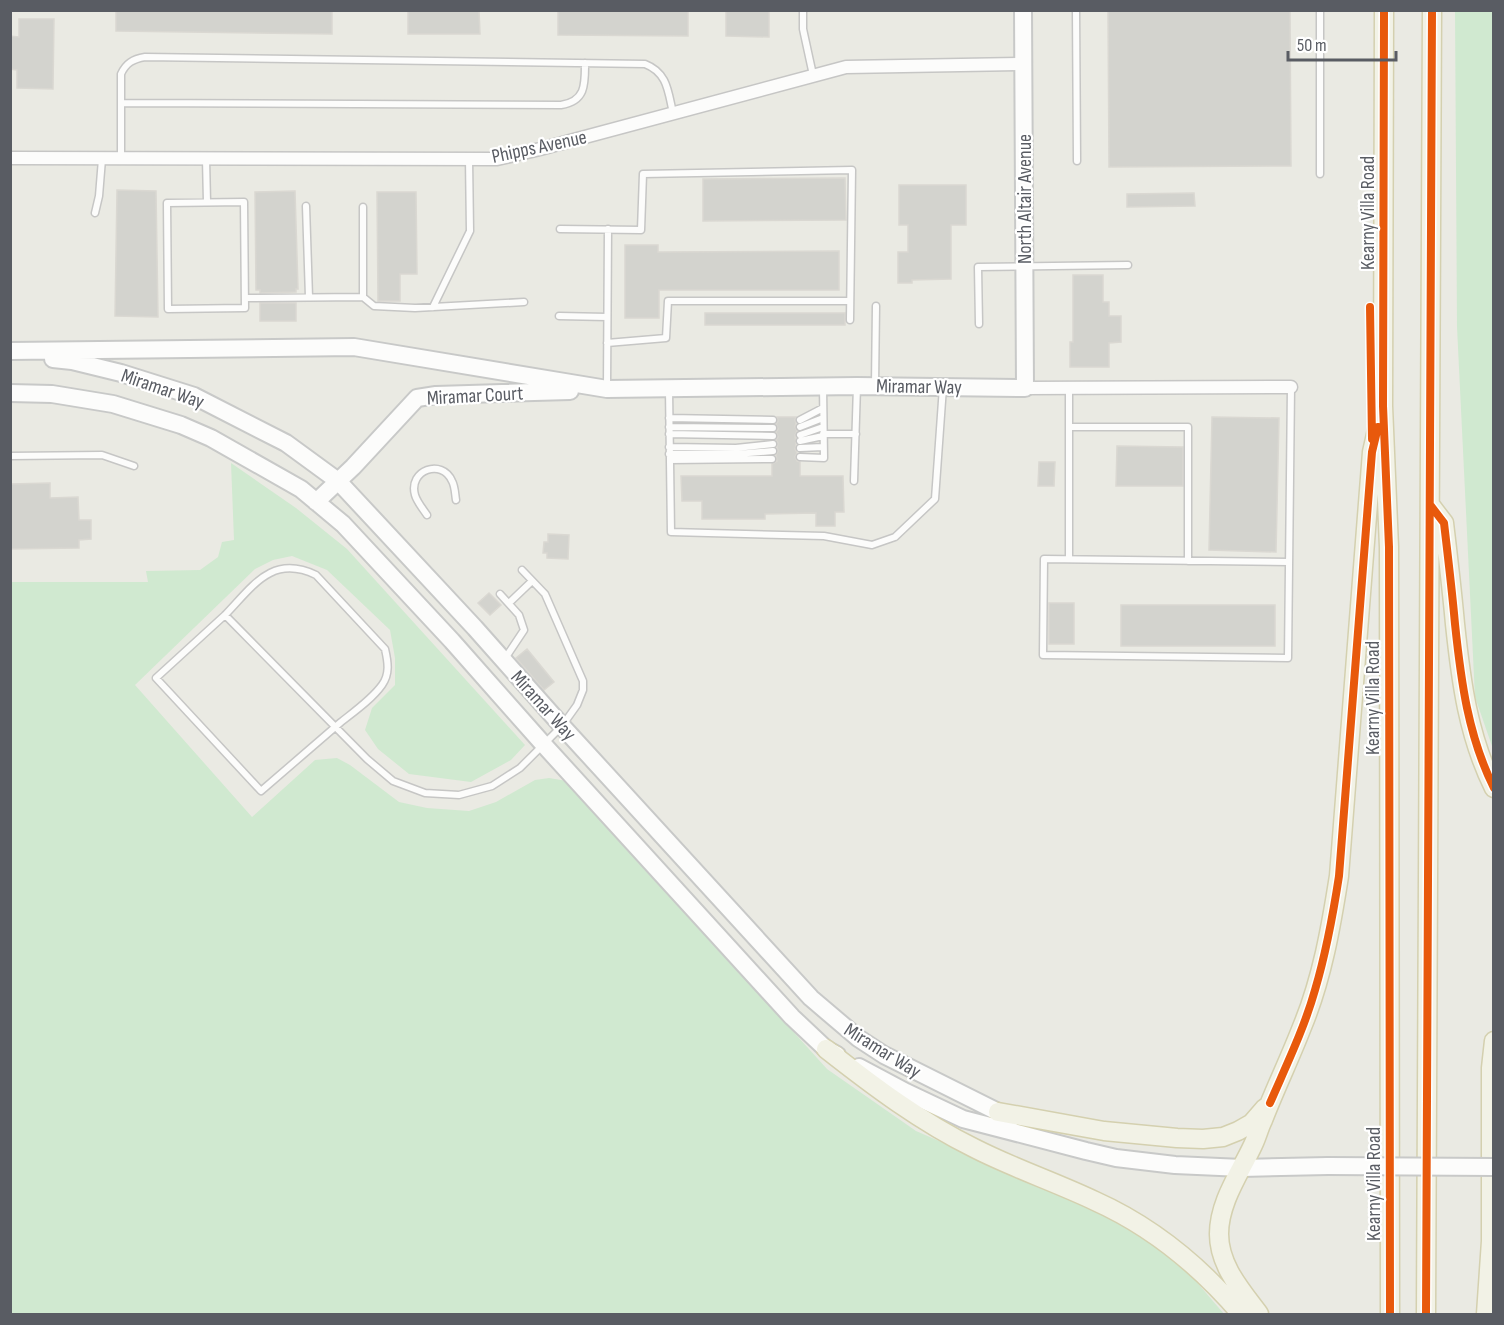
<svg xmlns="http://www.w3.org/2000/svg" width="1504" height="1325" font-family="'Sofia Sans Condensed',sans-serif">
	<rect width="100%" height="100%" fill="#eaeae3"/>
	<path fill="#d0e9d0" d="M1455,11H1493V749L1475,697L1457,327Z
		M231,463L296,508L347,549L525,745L511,760L471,782L409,774L378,749L365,730L372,708L395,685V658L390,630L327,570L292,556L273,560L255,569L135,685L252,817L315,760L337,758L350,765L399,802L427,808L469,811L496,802L535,780L549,778L567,781L827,1069L916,1131L1100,1211L1177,1259L1224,1314H11L10,582H148L146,571L200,570L218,557L222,542L234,540Z"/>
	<path fill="#d3d3ce" stroke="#dad8d2" stroke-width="1.5" d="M116,10H332V34L116,31Z
		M408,10H479L480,34H408Z
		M558,10H688V36L558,35Z
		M726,10H769V37L726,36Z
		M1108,10H1290L1291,166L1109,167Z
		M19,19H54L53,89L17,88V70L10,69V36L19,37Z
		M845,178L846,220L703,221V179Z
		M899,185H966V225H951V279L912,280V283H898V252H908V225H899Z
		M117,190L156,191L158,317L115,316Z
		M295,191L298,289H296V292L260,293V290H256L255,192Z
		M377,192H416L417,274H400V301H378Z
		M1194,193L1195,206L1127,207V194Z
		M625,245H658V252L839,251V290H659V318H625Z
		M1073,275H1103V302H1109V316H1121V342L1109,343V367H1070V342H1073Z
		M260,303H296V321H260Z
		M705,313H845V325H705Z
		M777,417H796L795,420L796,423L795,427L797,431L795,435L796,445L795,449L797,453L795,457L797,461L800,462V476H843L844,512H835V526H816V513L765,514V519H702V501H682L681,476H772V464L777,461L776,455L778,451L777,447L778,443L776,440L778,437L776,432L778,429L776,424L778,421Z
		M1212,417L1279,418L1276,552L1209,550Z
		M1117,446L1183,447V486H1116Z
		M1039,462H1055L1054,486H1038Z
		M50,483V498L78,497L79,520H91V539L79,540V548L10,549V484Z
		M548,534L569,535L568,559L547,558V553H543L544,542H548Z
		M489,593L501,605L490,615L478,603Z
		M1049,603H1074V644H1049Z
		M1121,605H1275V646H1121Z
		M527,649L554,682L544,690L516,658Z"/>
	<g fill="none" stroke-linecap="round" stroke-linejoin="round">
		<defs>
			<path id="lane" d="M803,10V29L813,75
				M1076,10L1077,161
				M1320,10V174
				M121,103L561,105C586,101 585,84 585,63
				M121,158V74C126,63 133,59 145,57L645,64C668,73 668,92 673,113
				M206,159L207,202
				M244,202L245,308L168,309L167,203Z
				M306,206L309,297
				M95,213L99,196L102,159
				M560,229L641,230L643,174L852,170L850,320
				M363,297V207
				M245,298L363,297L374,306L415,308L524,302
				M433,307L470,231L469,159
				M559,316L607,317
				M979,324L978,267L1128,265
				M607,343L666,338L668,301H850
				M875,385L876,306
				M607,387L608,229
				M669,390L671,532L824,536L872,545L895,537L935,499L943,387
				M669,418L773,420
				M800,420L823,408
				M669,427L773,428
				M800,427L823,418
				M1069,427V388
				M669,434L773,436
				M823,434H856
				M800,435L823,427
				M800,441L823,436
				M669,447L736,448L773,444
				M800,448L823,447
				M669,454H736L773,451
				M10,456L102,455L134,466
				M800,457L824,458L823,387
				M670,460L772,459
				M854,481L857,386
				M427,515C423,509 417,502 415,495C408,470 442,458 452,481C455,486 455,494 456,500
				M1069,559V427H1188V561
				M1289,562L1044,559L1043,655L1288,658L1291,387
				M500,594L519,615L524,630L504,660
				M509,603L532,581
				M225,615C253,586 272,554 316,575L385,649C388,662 390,674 382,685C372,699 355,711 341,722C314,745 288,768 261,791L156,678L225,615L367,759L393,781L425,793L459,795L492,786L520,768L562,726L577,705L583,690V681L545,594L522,570"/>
			<path id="street" d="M10,158L497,159L540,149L846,67L1023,64
				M1025,388L1291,387"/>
			<path id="secondary" d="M10,351L354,347L607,389L857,386L1025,388L1023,10
				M53,359L72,361L121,373L194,396L286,443L338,481L475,628L562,726L811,998L858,1038L884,1055L998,1112L1010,1120
				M10,393L52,394L113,404L181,425L211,438L301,489L343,524L452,641L544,745L792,1017L826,1049L837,1055
				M316,502L353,467L417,398L436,395L570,391
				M859,1067L906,1092L963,1119L1086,1151L1116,1158L1175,1165L1242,1168L1328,1166"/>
			<path id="primary" d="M1384,10L1383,406L1389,547L1390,1314
				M1431,506L1444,523C1448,557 1452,590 1455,624C1461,681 1468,736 1494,788
				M826,1049C873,1086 921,1122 974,1148C1013,1168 1055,1182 1095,1201C1153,1227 1200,1266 1241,1314
				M998,1112L1104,1131L1177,1138L1203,1139L1223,1137L1238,1131L1252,1123L1265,1108
				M1259,1314C1242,1291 1219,1266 1219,1234C1219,1202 1240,1173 1253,1145C1257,1137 1259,1128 1263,1120C1275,1089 1290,1058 1302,1027C1322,979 1331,927 1339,876L1372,452L1377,430
				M1426,1314L1432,10
				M1486,1314L1491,1241V1068L1494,1041"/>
		</defs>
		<use href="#lane" stroke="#c6c6c5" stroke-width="9"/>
		<use href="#street" stroke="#c6c6c5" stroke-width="15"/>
		<use href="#secondary" stroke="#c8c9c8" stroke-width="20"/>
		<use href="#primary" stroke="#d4d0af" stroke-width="21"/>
		<use href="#lane" stroke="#fcfcfb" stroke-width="6"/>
		<use href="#street" stroke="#fcfcfb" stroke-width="12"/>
		<use href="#secondary" stroke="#fcfcfb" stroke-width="16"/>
		<use href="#primary" stroke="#f2f2e6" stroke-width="18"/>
		<defs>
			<path id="secondary-bridge" d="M1328,1166L1494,1167"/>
		</defs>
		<use href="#secondary-bridge" stroke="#c8c9c8" stroke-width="20" stroke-linecap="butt"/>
		<use href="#secondary-bridge" stroke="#fcfcfb" stroke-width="16"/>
		<defs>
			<path id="cycleway" d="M1384,10L1383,406L1389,547L1390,1314
				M1370,307L1372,439
				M1431,506L1444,523C1448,557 1452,590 1455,624C1461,681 1468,736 1494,788
				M1270,1103C1286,1066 1304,1029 1315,990C1326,953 1333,915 1339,876L1372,452L1378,427
				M1426,1314L1432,10"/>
		</defs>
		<use href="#cycleway" stroke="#fff" stroke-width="11"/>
		<use href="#cycleway" stroke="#e8590c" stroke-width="8"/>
	</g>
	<g text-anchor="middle" stroke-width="4.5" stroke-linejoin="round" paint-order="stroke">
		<g font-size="20" fill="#595c63" stroke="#fff">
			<text transform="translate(539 146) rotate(-12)" y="7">Phipps Avenue</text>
			<text transform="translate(1024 199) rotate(-90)" y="7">North Altair Avenue</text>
			<text transform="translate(1367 213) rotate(-90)" y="7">Kearny Villa Road</text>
			<text transform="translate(919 386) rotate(1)" y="7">Miramar Way</text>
			<text transform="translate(163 388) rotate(19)" y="7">Miramar Way</text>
			<text transform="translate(475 395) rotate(-3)" y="7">Miramar Court</text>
			<text transform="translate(1372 698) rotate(-90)" y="7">Kearny Villa Road</text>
			<text transform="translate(544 705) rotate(48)" y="7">Miramar Way</text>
			<text transform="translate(883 1050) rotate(32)" y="7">Miramar Way</text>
			<text transform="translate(1373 1184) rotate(-90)" y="7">Kearny Villa Road</text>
		</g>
	</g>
	<rect width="1504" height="1325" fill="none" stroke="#595c63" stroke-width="24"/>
	<path d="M1288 51v9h108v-9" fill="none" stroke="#595c63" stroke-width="3"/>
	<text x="1297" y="51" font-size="18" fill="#595c63" stroke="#ffffff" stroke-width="4.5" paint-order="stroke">50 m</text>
</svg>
